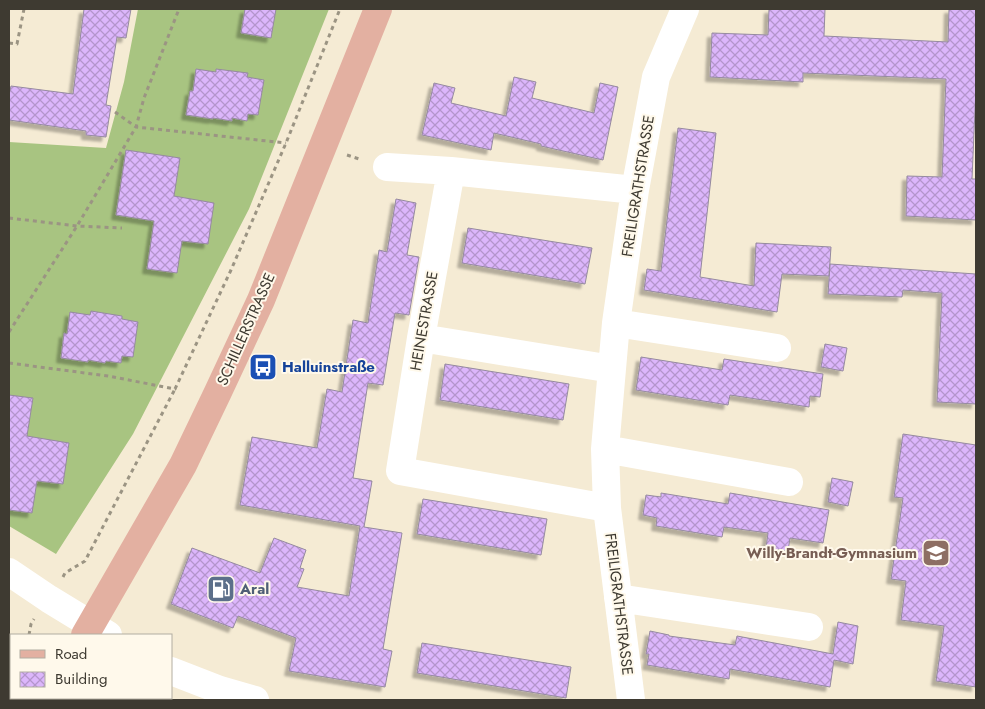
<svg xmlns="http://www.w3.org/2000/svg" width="985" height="709" font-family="Jost,sans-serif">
	<defs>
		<pattern id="building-cross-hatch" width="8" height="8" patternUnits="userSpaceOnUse" patternTransform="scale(1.25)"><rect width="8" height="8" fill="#dcb6fb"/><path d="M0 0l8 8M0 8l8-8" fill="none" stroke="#b495cc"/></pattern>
		<filter id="shadow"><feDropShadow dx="-4.5" dy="4.5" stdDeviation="1" flood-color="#0004"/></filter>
	</defs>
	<rect width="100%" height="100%" fill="#f5ebd4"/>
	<path fill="#a8c481" d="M138,9H329L249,209L133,434L56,554L9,526V142L106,148L124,82Z"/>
	<path fill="url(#building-cross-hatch)" stroke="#958a9f" filter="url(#shadow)" d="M84,9H131L126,38L117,37L106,105L111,106L106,137L86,135V131L9,120V95L11,86L73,94Z
		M245,9H276L271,38L241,33Z
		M769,9H825L824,36L948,42L949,9H976V87L972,179H976V220L906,216L907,176L942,177L946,79L803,73V82L710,77L712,33L768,35Z
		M196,69L216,72V69L248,73L247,77L264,80L258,115L248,114L247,121L232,118V121L213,118V119L186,115L190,91H193Z
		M514,77L536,82L532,98L594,113L600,83L618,87L603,160L541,146V144L494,133L491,150L422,135L434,83L455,88L451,103L506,116Z
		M678,128L716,133L700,277L754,286L756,243L831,247L829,276L782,274L777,312L644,290L647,269L661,271Z
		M126,150L180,158L174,196L214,203L208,244L182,241L177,273L147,269L154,221L116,215Z
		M396,199L416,203L407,255L419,257L409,315L395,313L383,385L368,383L353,478L372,481L364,527L402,533L383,649L392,651L385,687L289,671L296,638L238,616L233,628L171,604L192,548L260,573L274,538L306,550L300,568L304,569L297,587L349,596L360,526L240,505L252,437L317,448L327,389L342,392L353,320L368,323L379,250L387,252Z
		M468,228L592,248L585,284L462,263Z
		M830,264L976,274V404L937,402L942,293L903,290L902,297L828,294Z
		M91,311L122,316V319L138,322L133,357L122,356L121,363L106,361L105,363L88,360V362L61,358L64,333L67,334L70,312L90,315Z
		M825,344L847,348L843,371L821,367Z
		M641,357L722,370L724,359L823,374L820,397L810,396L809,407L730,395L728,405L636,390Z
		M445,364L569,384L563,420L440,400Z
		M9,395L33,398L27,436L69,443L63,484L37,481L32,513L9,510Z
		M903,434L976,445V687L936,681L944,626L901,620L906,581L891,579L903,498L894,497Z
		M832,478L853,482L848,506L828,502Z
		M661,493L728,504L730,493L829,510L823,543L790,538L788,551L766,548L768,533L724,527L722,537L656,526L657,518L643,515L646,495L661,497Z
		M423,499L547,519L541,555L417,534Z
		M838,622L858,626L853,664L834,660L830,687L730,669L729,679L647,665L649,654H646L650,631L669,635V636L735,645L737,636L833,654Z
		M422,643L571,667L566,698L417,673Z"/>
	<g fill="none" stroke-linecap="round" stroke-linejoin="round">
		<path stroke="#9b9483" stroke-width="3" stroke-dasharray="4 4" stroke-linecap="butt" d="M9,43L17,44L24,9
			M115,112L136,127L286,143
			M347,155L362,160
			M9,218L77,226L122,228
			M9,332L77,226L136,127L144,98L179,9
			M9,363L108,376L175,389L231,270L286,143L340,9
			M63,577L65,573L85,561L175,389
			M29,635L31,624L34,619
			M9,675L11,672"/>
		<path stroke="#fff" stroke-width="28" d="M387,167L451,171L635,190
			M451,171L421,338L400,471L607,508
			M616,323L777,348
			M421,338L612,369
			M605,449L789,482
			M9,572L49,599L108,635
			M618,598L809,627
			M171,671L220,690L255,700
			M631,700L607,508L605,449L616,323L635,190L656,77L685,9"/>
		<path stroke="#e3b0a1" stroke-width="28" d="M85,635L183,465L218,392L261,300L378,9
			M38,700L39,698"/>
	</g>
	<defs>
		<symbol id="bus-square" viewBox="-11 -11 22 22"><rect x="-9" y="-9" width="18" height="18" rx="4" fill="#1a4fb4" stroke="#fff9eb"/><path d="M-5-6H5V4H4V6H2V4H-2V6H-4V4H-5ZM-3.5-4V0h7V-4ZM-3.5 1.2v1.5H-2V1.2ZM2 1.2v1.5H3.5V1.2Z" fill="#fff"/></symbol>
		<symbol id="school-square" viewBox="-11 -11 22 22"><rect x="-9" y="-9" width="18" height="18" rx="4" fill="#8d6e63" stroke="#fff9eb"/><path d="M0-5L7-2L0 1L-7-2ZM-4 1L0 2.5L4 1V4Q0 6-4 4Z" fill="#fff"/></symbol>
		<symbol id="fuel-square" viewBox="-11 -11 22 22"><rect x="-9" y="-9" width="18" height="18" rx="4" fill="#5c6f8a" stroke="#fff9eb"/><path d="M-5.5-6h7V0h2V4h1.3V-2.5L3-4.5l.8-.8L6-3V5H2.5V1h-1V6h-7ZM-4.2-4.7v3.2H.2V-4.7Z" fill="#fff"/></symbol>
	</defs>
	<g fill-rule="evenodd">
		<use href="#bus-square" x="247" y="351" width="32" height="32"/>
		<use href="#school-square" x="920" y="537" width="32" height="32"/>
		<use href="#fuel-square" x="205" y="573" width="32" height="32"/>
	</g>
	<g text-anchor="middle" stroke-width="4" stroke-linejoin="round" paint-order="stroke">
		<g font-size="15" fill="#3e3a31" stroke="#fff9eb">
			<text transform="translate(638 186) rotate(-81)" y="5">FREILIGRATHSTRASSE</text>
			<text transform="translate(424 321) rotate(-80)" y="5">HEINESTRASSE</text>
			<text transform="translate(246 329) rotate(-66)" y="5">SCHILLERSTRASSE</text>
			<text transform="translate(619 604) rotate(83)" y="5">FREILIGRATHSTRASSE</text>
		</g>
		<g font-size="15" font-weight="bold" fill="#164399" stroke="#fff9eb" text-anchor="start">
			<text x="282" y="372">Halluinstraße</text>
		</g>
		<g font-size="15" font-weight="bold" fill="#785e54" stroke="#fff9eb" text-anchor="end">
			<text x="917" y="558">Willy-Brandt-Gymnasium</text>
		</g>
		<g font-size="15" font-weight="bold" fill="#4e5e75" stroke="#fff9eb" text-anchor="start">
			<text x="240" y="594">Aral</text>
		</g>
	</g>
	<rect width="985" height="709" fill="none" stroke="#3e3a31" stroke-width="20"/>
	<rect x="10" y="634" width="162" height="65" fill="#fff9eb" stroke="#b2ada1"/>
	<rect x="20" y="650" width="25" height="8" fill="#e3b0a1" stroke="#b2ada1"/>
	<text x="55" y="659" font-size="15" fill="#3e3a31">Road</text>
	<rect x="20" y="672" width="25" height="15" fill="url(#building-cross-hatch)" stroke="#b2ada1"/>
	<text x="55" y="684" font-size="15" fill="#3e3a31">Building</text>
</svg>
